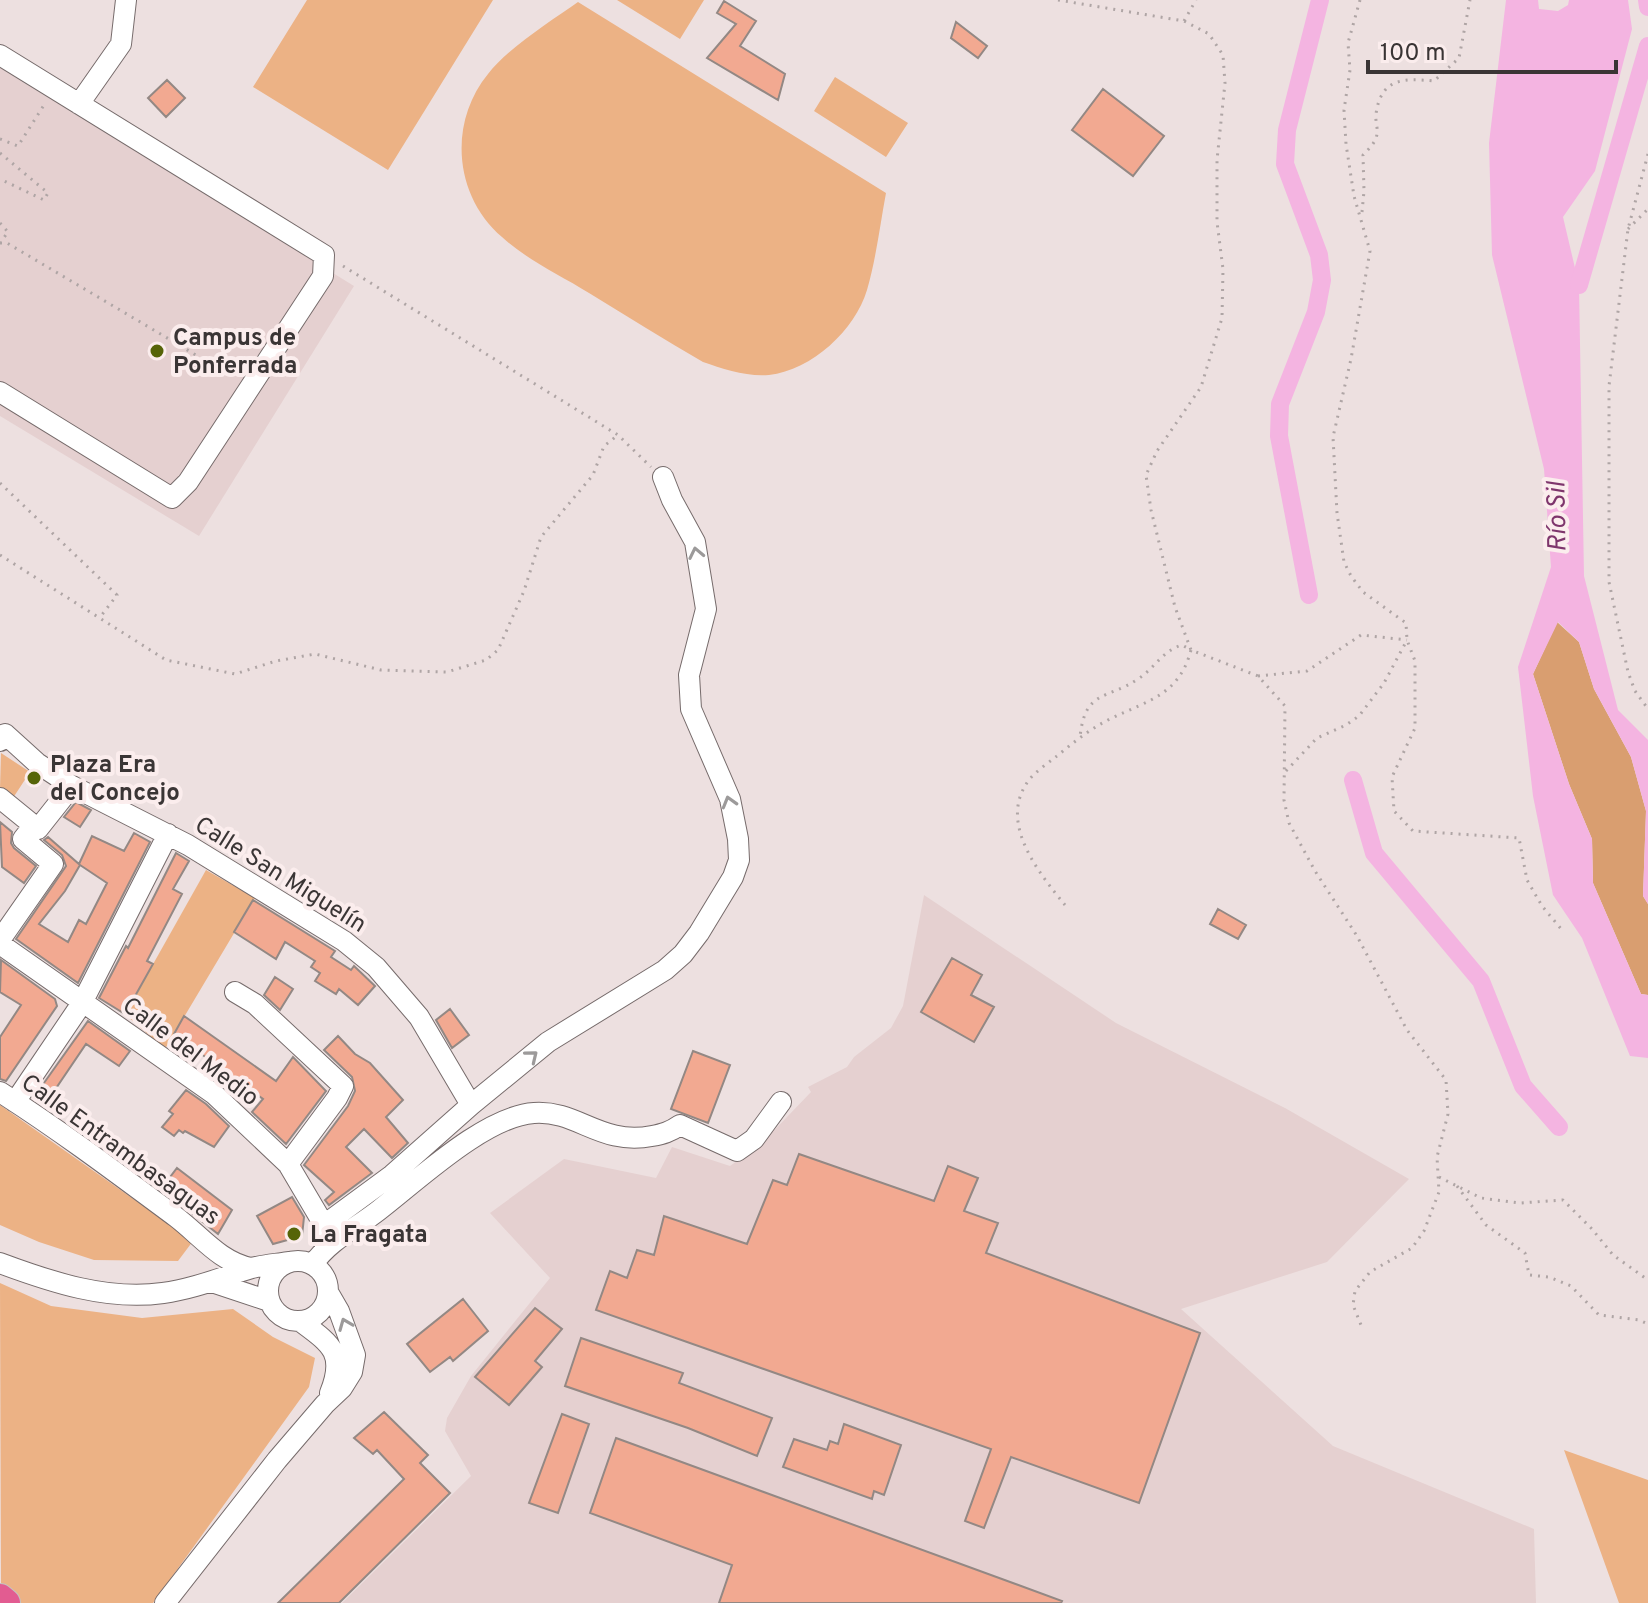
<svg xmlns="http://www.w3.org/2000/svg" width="1648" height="1603" font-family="Overpass,sans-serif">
	<rect width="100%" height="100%" fill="#ede0e0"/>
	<path fill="#e5d0d0" d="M0,68L354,286L199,536L0,416Z
		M924,895L1116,1023L1285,1108L1409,1179L1327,1262L1181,1309L1333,1446L1534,1529L1536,1603H342L471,1476L445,1431L447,1418L471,1376L550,1278L490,1213L564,1159L656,1178L672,1147L730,1166L762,1143L811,1092L808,1087L847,1067L854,1057L891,1028L903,1006Z"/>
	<path fill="#ecb285" d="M307,0H493L388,170L253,87Z
		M617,0H704L680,39Z
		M578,2L886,193C880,225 876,259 867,290C855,330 812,370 769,375C747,377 723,369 703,362C665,340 627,316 589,293C560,275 527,260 502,237C454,196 448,123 488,74C508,48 551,21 578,2Z
		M835,77L908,123L886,157L814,111Z
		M1,753L30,772L13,798L0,789Z
		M206,870L255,898L165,1049L125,1014Z
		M0,1105L193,1241L178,1261L94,1260L39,1242L0,1225Z
		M0,1283L51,1306L142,1318L233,1309L273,1337L315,1358L309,1387L153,1603H21L1,1587Z
		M1564,1450L1648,1480V1603H1619Z"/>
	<path fill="#d99e70" d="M1557,622L1579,642L1594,689L1631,757L1646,811L1643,896L1648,904V995L1641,994L1593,883L1592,839L1569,784L1533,674Z"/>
	<path fill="#f4b4e1" d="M1506,0H1538L1539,9L1558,11L1568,5L1569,0H1628L1632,29L1595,171L1563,217L1579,285L1584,576L1618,710L1648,740V904L1643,896L1646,811L1631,757L1594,689L1579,642L1558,622L1533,674L1569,784L1592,839L1593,883L1641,994L1648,995V1058L1630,1056L1582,938L1553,895L1533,796L1518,667L1551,567L1544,469L1492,255L1489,143Z"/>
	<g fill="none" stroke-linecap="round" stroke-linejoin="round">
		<path stroke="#f4b4e1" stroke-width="18" d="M1647,0L1648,7
			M1579,285L1648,46
			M1309,595L1279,436L1280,404L1316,312L1322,280L1319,255L1285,164L1287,130L1320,0
			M1353,780L1374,853L1481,981L1523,1086L1559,1127"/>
	</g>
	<path fill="#f2a991" stroke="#938884" stroke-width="2" fill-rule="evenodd" d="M724,1L756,21L740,46L785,74L778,100L707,58L736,24L717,13Z
		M956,22L987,46L978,58L951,38Z
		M167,80L185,98L166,117L148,98Z
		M1103,89L1164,136L1133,176L1072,130Z
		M76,802L91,810L80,827L64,817Z
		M0,822L12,832L11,843L14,848L36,866L24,883L2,867Z
		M134,833L150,842L78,983L16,939L66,866L62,855L44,840L48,837L79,864L92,836L124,851ZM80,865L107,883L86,924L79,920L68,942L39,924L65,891Z
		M176,853L189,861L173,889L182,894L147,961L153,964L125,1014L99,998L126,946L128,948Z
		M253,900L335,951L331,957L351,970L354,966L375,986L358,1005L339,989L336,994L315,981L320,973L311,967L315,961L285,942L276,959L234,932Z
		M1218,909L1246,925L1238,939L1210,924Z
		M952,958L982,975L971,995L994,1007L974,1042L921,1012Z
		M1,960L55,999L57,1006L6,1081L0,1079V1037L21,1005L0,992Z
		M275,977L293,989L280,1010L264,995Z
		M450,1009L469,1035L452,1048L436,1020Z
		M184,1016L276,1081L293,1057L326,1091L286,1144L252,1112L263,1099L174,1034Z
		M88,1021L130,1051L119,1066L86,1044L44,1106L34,1097Z
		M338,1036L355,1054L370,1063L403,1100L386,1117L408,1143L392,1158L364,1129L346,1147L372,1173L329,1205L325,1200L334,1192L304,1165L348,1106L355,1091L352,1077L324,1050Z
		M693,1051L730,1065L708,1123L671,1109Z
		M186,1090L206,1104L229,1126L214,1147L185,1131L183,1133L179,1130L174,1136L162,1127L173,1114L169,1111Z
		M799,1154L934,1201L948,1166L978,1178L964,1211L998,1223L986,1253L1200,1333L1139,1503L1011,1457L984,1528L965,1521L991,1449L596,1310L610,1271L627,1278L637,1250L654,1255L664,1216L747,1244L773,1180L787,1185Z
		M177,1168L232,1210L218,1234L161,1189Z
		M292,1197L304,1217L302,1236L273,1244L257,1216Z
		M463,1299L488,1331L453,1361L450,1357L430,1372L407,1344Z
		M535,1308L562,1329L535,1361L542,1367L509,1405L475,1377Z
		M581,1338L683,1373L679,1383L772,1418L757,1456L688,1428L565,1386Z
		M384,1412L428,1455L420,1463L450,1493L339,1603H278L404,1479L377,1450L373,1454L354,1438Z
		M562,1414L589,1424L558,1513L529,1503Z
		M844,1424L901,1445L884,1495L874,1491L872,1499L783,1467L794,1439L827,1450L830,1441L838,1444Z
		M616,1438L1062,1601L1061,1603H719L732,1565L590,1513Z"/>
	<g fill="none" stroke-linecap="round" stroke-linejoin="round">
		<defs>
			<path id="minor" d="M0,55L324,255L323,276L188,482L172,498L0,392
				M79,104L121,44L126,0
				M0,741L5,734L37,763L72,786L38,829L0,798
				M72,786L188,845L344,941L376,967L419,1017L471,1105L392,1175L324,1225L325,1248
				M0,940L53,864L23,839L34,825
				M0,944L214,1094L288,1164L324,1225
				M235,992L255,1004L343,1086L337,1098L288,1164
				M0,1092C61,1131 118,1174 176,1217C201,1236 220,1262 251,1268
				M15,1102L82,1003L168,834
				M471,1105L548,1042L665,970L683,954L699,933L733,877L739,860L738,839L730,799L691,709L689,675L706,609L695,542L672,500L663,477
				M268 1291a30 30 0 1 1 60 0a30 30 0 1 1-60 0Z
				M0,1263C51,1282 108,1301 163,1293C194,1289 222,1277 252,1268C263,1265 276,1264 288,1262
				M313,1264C330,1240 356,1228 379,1210C417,1181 485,1116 534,1113C578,1110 600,1146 652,1136C663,1134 670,1132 680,1125L737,1151L754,1139L781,1102
				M212,1282L269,1301
				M300,1321C331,1344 346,1353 330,1393
				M165,1603L277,1460L325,1404L342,1388L352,1372L355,1355L339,1311L328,1292"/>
			<path id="highway" d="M0,1598L6,1603"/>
		</defs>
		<use href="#minor" stroke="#766b6b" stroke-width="22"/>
		<use href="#highway" stroke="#c4c2c2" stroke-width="30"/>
		<path stroke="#afa5a5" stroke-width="3" stroke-dasharray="2 6" stroke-linecap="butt" d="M1058,0L1184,21L1209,34L1223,55L1225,83L1217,160V222L1223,269L1222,318L1201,387L1157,451L1146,475L1151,510L1175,607L1191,650L1258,676L1285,706L1284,800L1289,823L1315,871L1357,936L1407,1030L1446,1080L1448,1114L1437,1157L1439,1192L1424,1231L1412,1248L1370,1272L1355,1291L1353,1305L1363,1330
			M1360,0L1348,43L1350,70L1344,110L1346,144L1354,196L1370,251L1351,359L1333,437L1337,513L1344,562L1351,576L1363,592L1406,623L1407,640L1415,661V728L1392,777L1394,811L1413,831L1519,838L1527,880L1542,906L1562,930
			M1184,21L1196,0
			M0,139L18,146L44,105
			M0,153L48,193L44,200L0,179
			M1648,154L1628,229L1609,386V582L1628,672L1635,691L1648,709
			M1362,212L1364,191L1363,155C1369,149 1376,142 1377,134C1378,127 1375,121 1376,114C1381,78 1403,78 1434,81L1459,58L1470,0
			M0,223L8,232L0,243
			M1628,229L1648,209
			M0,243H7L211,364
			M343,266L618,435L651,467
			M0,483L117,595L101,616
			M0,555L166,660L235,674L276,661L315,654L381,670L447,672L486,660L498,650L524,591L541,537L593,475L604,446L618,435
			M1258,676L1307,671L1361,635L1407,640
			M1286,771L1317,738L1346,725L1359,716L1384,683L1407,640
			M1065,905C1039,873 997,822 1029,780C1036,771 1048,763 1057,756C1074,742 1091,728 1112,718C1149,700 1179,695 1191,650L1182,645C1162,651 1155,668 1138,679C1107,700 1085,689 1080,737
			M1439,1177L1481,1198L1520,1203L1563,1200L1592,1229L1613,1255L1648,1280
			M1457,1186L1486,1225L1525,1253L1529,1275L1549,1277L1571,1286L1599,1315L1639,1320L1648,1324"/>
		<use href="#minor" stroke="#fff" stroke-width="20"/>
		<use href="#highway" stroke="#e25c91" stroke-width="28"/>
	</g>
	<defs><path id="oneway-chevron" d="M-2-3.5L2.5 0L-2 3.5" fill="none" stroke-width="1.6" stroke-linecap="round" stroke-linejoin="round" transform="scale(2)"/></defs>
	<g stroke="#9c9a9a">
		<use href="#oneway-chevron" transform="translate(696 553) rotate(-102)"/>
		<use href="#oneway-chevron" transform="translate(729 802) rotate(-106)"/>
		<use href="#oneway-chevron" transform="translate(532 1056) rotate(-39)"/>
		<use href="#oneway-chevron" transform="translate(345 1324) rotate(-112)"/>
	</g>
	<g fill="#566408" stroke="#fbeded" stroke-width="3">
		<circle cx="157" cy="351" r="8"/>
		<circle cx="34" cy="778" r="8"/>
		<circle cx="294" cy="1234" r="8"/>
	</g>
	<g text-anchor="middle" stroke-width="8" stroke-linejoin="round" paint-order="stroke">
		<g font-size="24" font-weight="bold" fill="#3a3535" stroke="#fbeded" text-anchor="start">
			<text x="173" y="345">Campus de<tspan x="173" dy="28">Ponferrada</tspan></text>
			<text x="50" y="772">Plaza Era<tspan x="50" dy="28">del Concejo</tspan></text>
			<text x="310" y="1242">La Fragata</text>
		</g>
		<g font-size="24" fill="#3a3535" stroke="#fbeded">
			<text transform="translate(281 874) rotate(32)" y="8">Calle San Miguelín</text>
			<text transform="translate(191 1051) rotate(37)" y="8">Calle del Medio</text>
			<text transform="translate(121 1149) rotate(36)" y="8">Calle Entrambasaguas</text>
		</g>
		<g font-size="26" font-style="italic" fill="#7e356c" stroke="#fbeded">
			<text transform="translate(1556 517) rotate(-91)" y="9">Río Sil</text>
		</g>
	</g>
	<path d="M1368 60v12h248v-12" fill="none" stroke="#3a3535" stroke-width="4"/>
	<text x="1380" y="60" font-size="24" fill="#3a3535" stroke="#fbeded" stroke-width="6" paint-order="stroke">100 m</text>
</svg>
